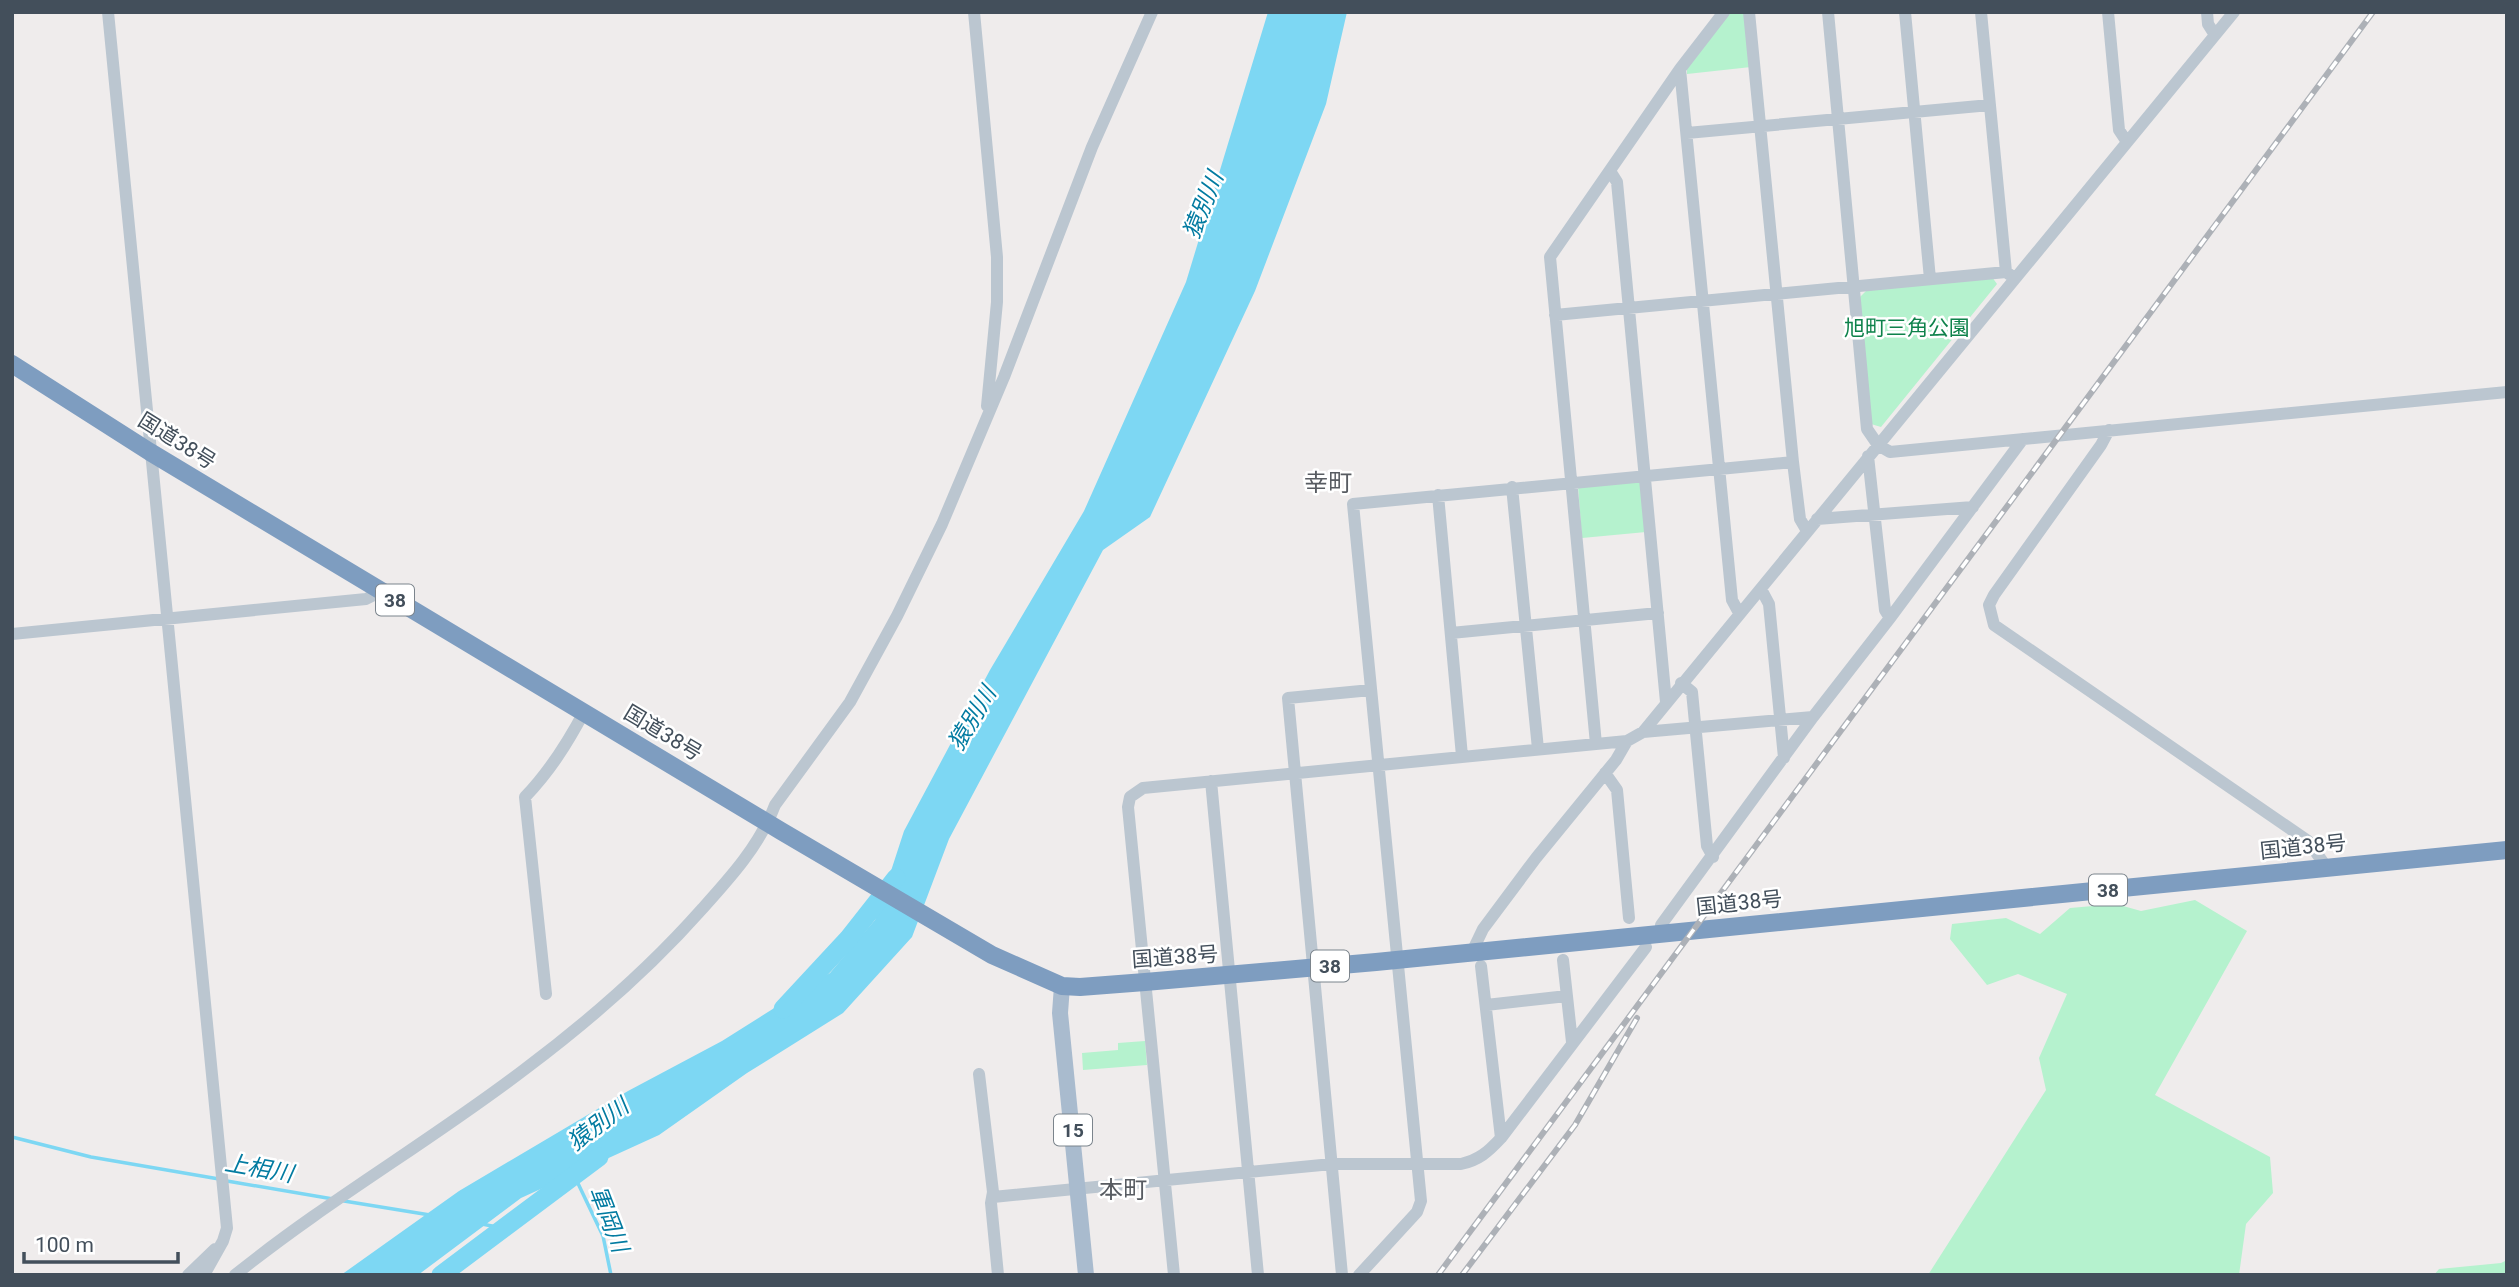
<svg xmlns="http://www.w3.org/2000/svg" width="2519" height="1287" font-family="Roboto,'Noto Sans JP',sans-serif">
	<rect width="100%" height="100%" fill="#efecec"/>
	<path fill="#b5f2ce" d="M1728,12H1746L1751,67L1687,74V67Z
		M1992,277L1997,284L1881,427L1871,424L1860,297L1868,289Z
		M1641,480L1646,532L1582,538L1578,486Z
		M2195,900L2247,931L2155,1095L2270,1157L2273,1193L2246,1224L2239,1275H1928L2046,1090L2039,1058L2067,994L2018,974L1987,985L1950,939L1952,924L2006,918L2040,934L2070,908L2116,904L2141,911Z
		M1145,1041L1147,1065L1083,1070L1082,1053L1118,1050V1043Z
		M2507,1260V1275H2434L2439,1269L2501,1263Z"/>
	<path fill="#7dd7f3" d="M1268,12H1347L1326,104L1255,291L1150,517L1103,550L949,839L912,937L843,1013L747,1073L659,1135L521,1198L418,1275H341L459,1191L628,1091L722,1041L830,973L875,920L904,831L990,670L1084,511L1186,282Z"/>
	<g fill="none" stroke-linecap="round" stroke-linejoin="round">
		<path stroke="#7dd7f3" stroke-width="3.5" d="M12,1137L91,1157L219,1179
			M574,1175L603,1236L611,1275
			M227,1181L333,1199
			M344,1201L430,1215
			M482,1224L502,1228"/>
		<path stroke="#7dd7f3" stroke-width="19" d="M783,1009L848,939L896,878
			M441,1275L599,1157"/>
		<path stroke="#bbc6d0" stroke-width="12" d="M108,12L227,1228L223,1241L204,1275
			M974,12L997,257V302L987,406
			M1749,12L1793,462L1800,519L1807,531
			M1828,12L1867,429L1878,445L1890,452L2507,392
			M1905,12L1930,279
			M1981,12L2006,272L2013,277
			M2108,12L2119,130L2127,142
			M2207,12L2208,24L2215,35
			M1680,69L1732,600L1739,613
			M1687,133L1990,105
			M1610,171L1617,182L1666,702
			M1555,315L2006,272
			M2109,430L2101,445L1994,595L1989,605L1994,625L2308,841L2327,868
			M1868,456L1885,610L1890,618
			M1512,487L1538,749
			M1438,495L1462,756
			M1817,519L1973,507
			M1761,589L1769,604L1784,758
			M1451,633L1658,613
			M12,634L366,599L382,591
			M1681,683L1692,692L1707,846L1713,857
			M1643,732L1813,717
			M1596,744L1550,257L1680,69L1724,12
			M1605,773L1617,790L1629,918
			M1211,781L1258,1275
			M1661,925L1813,717L1890,618L2023,439
			M1472,952L1483,929L1536,858L1616,760L1627,741L1643,732L2234,12
			M1563,960L1572,1042
			M1481,966L1501,1138
			M546,994L525,797C550,771 567,744 584,712
			M1486,1005L1567,996
			M979,1074L993,1192L991,1203L998,1275
			M993,1197L1332,1164H1461C1479,1160 1488,1152 1501,1138L1646,947
			M188,1275L215,1249
			M235,1275C328,1200 431,1141 525,1069C589,1021 649,969 702,909C730,878 760,845 775,805L850,702L897,616L942,524L1004,377L1092,147L1152,12
			M1174,1275L1128,807L1130,797L1143,788L1627,741
			M1342,1275L1288,698L1371,690
			M1359,1275L1417,1212L1421,1201L1353,504L1793,462"/>
		<path stroke="#a9bbce" stroke-width="16" d="M1062,986L1060,1013L1086,1275"/>
		<path stroke="#7e9dc0" stroke-width="18" d="M12,364L150,452L781,831L992,955L1062,986L1080,987L1145,982L1376,962L2507,850"/>
		<defs>
			<path id="rail" d="M1438,1275L2373,12
				M1462,1275L1575,1125L1637,1018"/>
		</defs>
		<use href="#rail" stroke="#adb1b7" stroke-width="6"/>
		<use href="#rail" stroke="#fff" stroke-width="3.5" stroke-dasharray="10" stroke-linecap="butt"/>
	</g>
	<g text-anchor="middle" stroke-width="5" stroke-linejoin="round" paint-order="stroke">
		<g fill="#fff" stroke="#7b848c" stroke-width="2">
			<rect x="376" y="584.5" width="38" height="31" rx="5"/>
			<rect x="2089" y="874.5" width="38" height="31" rx="5"/>
			<rect x="1311" y="950.5" width="38" height="31" rx="5"/>
			<rect x="1054" y="1114.5" width="38" height="31" rx="5"/>
		</g>
		<g font-size="19" font-weight="bold" fill="#434f5b">
			<text x="395" y="607">38</text>
			<text x="2108" y="897">38</text>
			<text x="1330" y="973">38</text>
			<text x="1073" y="1137">15</text>
		</g>
		<g font-size="21" fill="#0e824b" stroke="#fff">
			<text x="1907" y="335">旭町三角公園</text>
		</g>
		<g font-size="21" fill="#434f5b" stroke="#fff">
			<text transform="translate(177 441) rotate(32)" y="7">国道38号</text>
			<text transform="translate(663 733) rotate(31)" y="7">国道38号</text>
			<text transform="translate(2303 847) rotate(-6)" y="7">国道38号</text>
			<text transform="translate(1739 903) rotate(-6)" y="7">国道38号</text>
			<text transform="translate(1175 957) rotate(-4)" y="7">国道38号</text>
		</g>
		<g font-size="23" font-style="italic" fill="#027ba1" stroke="#fff">
			<text transform="translate(1203 205) rotate(-68)" y="8">猿別川</text>
			<text transform="translate(972 718) rotate(-59)" y="8">猿別川</text>
			<text transform="translate(598 1124) rotate(-37)" y="8">猿別川</text>
			<text transform="translate(259 1168) rotate(10)" y="8">上相川</text>
			<text transform="translate(609 1219) rotate(69)" y="8">軍岡川</text>
		</g>
		<g font-size="24" fill="#585c62" stroke="#fff">
			<text x="1328" y="491">幸町</text>
			<text x="1123" y="1198">本町</text>
		</g>
	</g>
	<rect width="2519" height="1287" fill="none" stroke="#434f5b" stroke-width="28"/>
	<path d="M24 1252v10h154v-10" fill="none" stroke="#434f5b" stroke-width="3.5"/>
	<text x="35" y="1252" font-size="21" fill="#434f5b" stroke="#ffffff" stroke-width="5" paint-order="stroke">100 m</text>
</svg>
